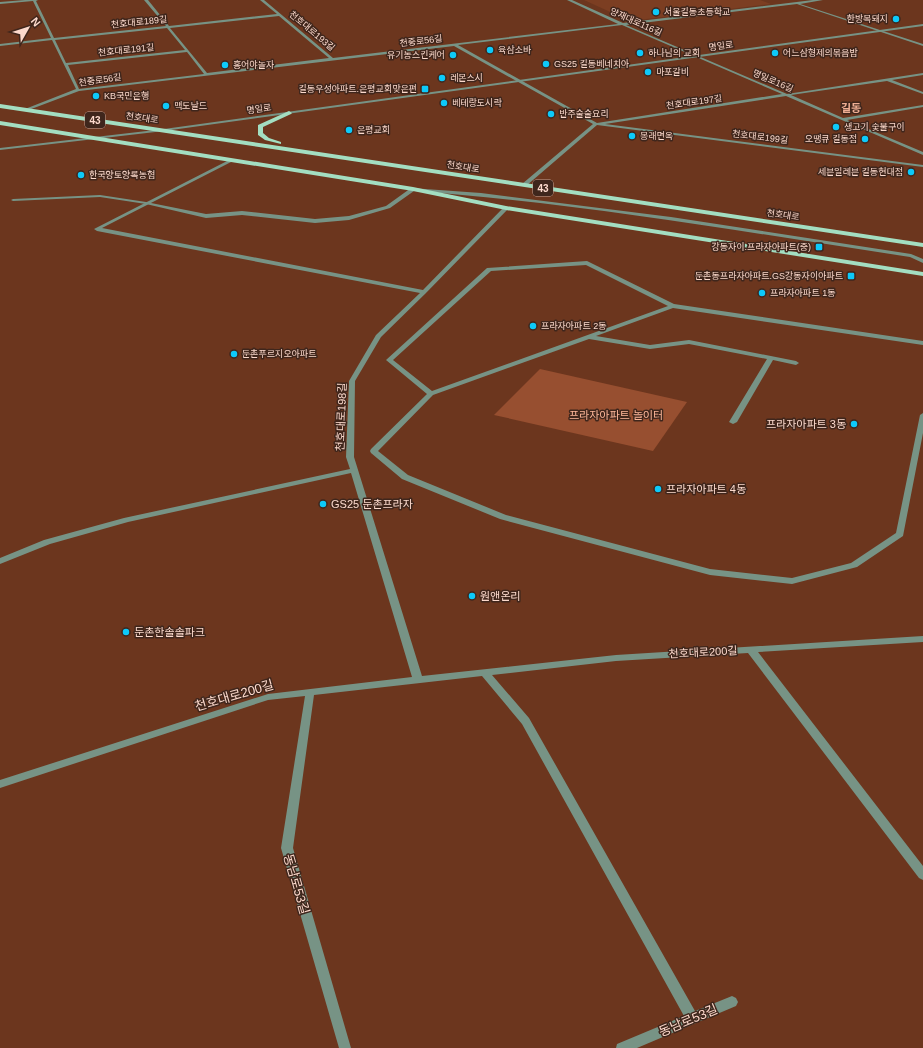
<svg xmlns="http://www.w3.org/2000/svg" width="923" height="1048" font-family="Arial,'Noto Sans KR',sans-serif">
	<rect width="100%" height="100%" fill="#6c361e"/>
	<path fill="#7c3e22" d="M584,0H760L771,4L630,21Z"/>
	<path fill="#974f30" d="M540,369L687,402L653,451L494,415Z"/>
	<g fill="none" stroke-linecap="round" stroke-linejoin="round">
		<path fill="#779385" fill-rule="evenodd" d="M411,188L481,193L671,217L911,254L923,259V263L910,257C745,232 580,203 414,191L390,208L349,220L315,223L242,215L206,218L146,204L100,197L13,201L11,200L13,199L100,195L146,202L206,214L242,211L315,219L349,216L386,206Z"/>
		<path fill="#779385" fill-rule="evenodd" d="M25,0H38L36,1L54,38L166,26L144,0H148L169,26L277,14L260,0H264L333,58L618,24L567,0H572L623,23L813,0H823L800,4L923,44V46L797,4L626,25L787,94L923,73V75L892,80L923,92V94L887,81L791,95L843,118L923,105V107L847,120L923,152V155L786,96L605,124L923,165V167L597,125L526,186H522V184L593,124L454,46L79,91L26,111L25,109L76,89L52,40L0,46V44L51,38L33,1L0,4V2ZM279,16L329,58L207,73L170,28ZM622,25L782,94L597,123L458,45ZM167,28L185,50L66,63L55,40ZM187,52L204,74L79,89L68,65Z
			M231,159L233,160V161L102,228L423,290L504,207L509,208L426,293L381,337L355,381L354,457L422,676L616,655L923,636V642L758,652L923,866V880L919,878L748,653L616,661L492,675L529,718L695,1011L732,996L736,998L738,1002L736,1006L637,1048H616L617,1044L684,1016L522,724L482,676L314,695L293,848L351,1048H339L281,848L305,696L268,700L0,788V780L268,694L412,677L351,473L128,522L50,544L0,564V558L44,540L124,518L350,469L346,457L349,381L376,335L420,293L97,231L94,229Z
			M587,261L674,304L923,341V345L673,308L596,336L650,345L689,340L796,361L799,363L796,365L773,360L737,422L733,424L729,422L767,359L689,344L650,349L589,339L433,395L378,451L408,475L506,515L710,569L792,578L851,563L896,533L920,415L923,413V433L903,536L857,567L792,584L710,575L500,519L402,479L371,453L370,451L371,449L427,394L386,360L487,268ZM586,265L668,306L432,391L393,360L491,271Z"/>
		<path fill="#779385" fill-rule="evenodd" d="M923,24V26L164,131L0,150V148L164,129Z"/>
		<path fill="#a3dec1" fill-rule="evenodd" d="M0,104L923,243V247L0,108Z
			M289,111L292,113L291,114L263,127V133L269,138L281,142V144L265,140L258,135V125Z
			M0,121L413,187L506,206L923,272V276L506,210L413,191L0,125Z"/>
	</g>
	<g fill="#0dcafa" stroke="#3f261c" stroke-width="1.5">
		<circle cx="656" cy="12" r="4"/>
		<circle cx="896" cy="19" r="4"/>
		<circle cx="490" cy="50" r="4"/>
		<circle cx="640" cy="53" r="4"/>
		<circle cx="775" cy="53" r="4"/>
		<circle cx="453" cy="55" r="4"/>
		<circle cx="546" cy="64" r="4"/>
		<circle cx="225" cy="65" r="4"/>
		<circle cx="648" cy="72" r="4"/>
		<circle cx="442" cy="78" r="4"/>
		<rect x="421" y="85" width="8" height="8" rx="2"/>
		<circle cx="96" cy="96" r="4"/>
		<circle cx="444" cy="103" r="4"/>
		<circle cx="166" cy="106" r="4"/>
		<circle cx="551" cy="114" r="4"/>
		<circle cx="836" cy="127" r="4"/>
		<circle cx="349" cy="130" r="4"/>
		<circle cx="632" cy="136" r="4"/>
		<circle cx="865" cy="139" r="4"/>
		<circle cx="911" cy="172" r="4"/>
		<circle cx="81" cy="175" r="4"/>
		<rect x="815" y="243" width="8" height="8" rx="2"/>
		<rect x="847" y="272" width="8" height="8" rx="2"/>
		<circle cx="762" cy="293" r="4"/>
		<circle cx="533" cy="326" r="4"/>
		<circle cx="234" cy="354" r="4"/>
		<circle cx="854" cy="424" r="4"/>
		<circle cx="658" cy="489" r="4"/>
		<circle cx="323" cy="504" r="4"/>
		<circle cx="472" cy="596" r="4"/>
		<circle cx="126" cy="632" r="4"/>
	</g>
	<g text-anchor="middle" stroke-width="3" stroke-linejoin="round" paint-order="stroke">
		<g font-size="9" fill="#fcd9cc" stroke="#3f261c" text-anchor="start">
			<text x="664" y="15">서울길동초등학교</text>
			<text x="888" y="22" text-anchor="end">한방복돼지</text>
			<text x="498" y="53">육삼소바</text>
			<text x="648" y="56">하나님의 교회</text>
			<text x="783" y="56">어느삼형제의볶음밥</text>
			<text x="445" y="58" text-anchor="end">유기농스킨케어</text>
			<text x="554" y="67">GS25 길동베네치아</text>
			<text x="233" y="68">홍어야놀자</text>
			<text x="656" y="75">마포갈비</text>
			<text x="450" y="81">레몬스시</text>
			<text x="417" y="92" text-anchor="end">길동우성아파트.은평교회맞은편</text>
			<text x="104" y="99">KB국민은행</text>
			<text x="452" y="106">베테랑도시락</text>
			<text x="174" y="109">맥도날드</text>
			<text x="559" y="117">반주술술요리</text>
			<text x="844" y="130">생고기 숯불구이</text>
			<text x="357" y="133">은평교회</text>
			<text x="640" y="139">봉래면옥</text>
			<text x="857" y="142" text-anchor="end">오땡큐 길동점</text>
			<text x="903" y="175" text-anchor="end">세븐일레븐 길동현대점</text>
			<text x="89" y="178">한국양토양록농협</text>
			<text x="811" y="250" text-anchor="end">강동자이.프라자아파트(중)</text>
			<text x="843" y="279" text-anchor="end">둔촌동프라자아파트.GS강동자이아파트</text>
			<text x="770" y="296">프라자아파트 1동</text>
			<text x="541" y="329">프라자아파트 2동</text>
			<text x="242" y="357">둔촌푸르지오아파트</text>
		</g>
		<g font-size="9" fill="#fcd9cc" stroke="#3f261c">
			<text transform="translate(139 22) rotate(-6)" y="3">천호대로189길</text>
			<text transform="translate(636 22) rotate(24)" y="3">양재대로116길</text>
			<text transform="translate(312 31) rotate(40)" y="3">천호대로193길</text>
			<text transform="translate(421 41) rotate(-7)" y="3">천중로56길</text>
			<text transform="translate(721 46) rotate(-8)" y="3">명일로</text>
			<text transform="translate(126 50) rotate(-6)" y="3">천호대로191길</text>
			<text transform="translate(100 80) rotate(-8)" y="3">천중로56길</text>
			<text transform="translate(773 81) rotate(23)" y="3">명일로16길</text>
			<text transform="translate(694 102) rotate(-8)" y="3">천호대로197길</text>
			<text transform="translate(259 109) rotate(-8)" y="3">명일로</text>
			<text transform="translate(142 118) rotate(8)" y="3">천호대로</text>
			<text transform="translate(760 137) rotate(7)" y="3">천호대로199길</text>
			<text transform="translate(463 167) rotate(9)" y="3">천호대로</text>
			<text transform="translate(783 215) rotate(8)" y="3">천호대로</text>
		</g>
		<g fill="#3f261c" stroke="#c3a397" stroke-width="1">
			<rect x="85" y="112" width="20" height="16" rx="3"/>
			<rect x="533" y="180" width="20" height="16" rx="3"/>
		</g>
		<g font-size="10" font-weight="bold" fill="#fcd9cc">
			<text x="95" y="124">43</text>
			<text x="543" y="192">43</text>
		</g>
		<g font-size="11" font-weight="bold" fill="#efae93" stroke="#3f261c">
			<text x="851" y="112">길동</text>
		</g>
		<g font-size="11" fill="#fdb699" stroke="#3f261c">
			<text x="616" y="419">프라자아파트 놀이터</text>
		</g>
		<g font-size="11" fill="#fcd9cc" stroke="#3f261c">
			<text transform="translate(341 417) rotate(-88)" y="4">천호대로198길</text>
			<text transform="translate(703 652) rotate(-3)" y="4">천호대로200길</text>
		</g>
		<g font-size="11" fill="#fcd9cc" stroke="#3f261c" text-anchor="start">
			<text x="846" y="428" text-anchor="end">프라자아파트 3동</text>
			<text x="666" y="493">프라자아파트 4동</text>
			<text x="331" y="508">GS25 둔촌프라자</text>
			<text x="480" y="600">원앤온리</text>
			<text x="134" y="636">둔촌한솔솔파크</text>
		</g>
		<g font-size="13" fill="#fcd9cc" stroke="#3f261c">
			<text transform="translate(234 695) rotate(-16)" y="5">천호대로200길</text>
			<text transform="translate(297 884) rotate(74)" y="5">동남로53길</text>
			<text transform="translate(688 1020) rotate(-23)" y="5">동남로53길</text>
		</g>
	</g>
	<g transform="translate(28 28) rotate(51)" stroke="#3f261c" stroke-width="3" paint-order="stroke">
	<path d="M0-3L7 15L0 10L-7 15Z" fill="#fcd9cc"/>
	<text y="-6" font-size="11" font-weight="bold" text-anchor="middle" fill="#fcd9cc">N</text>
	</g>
</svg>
